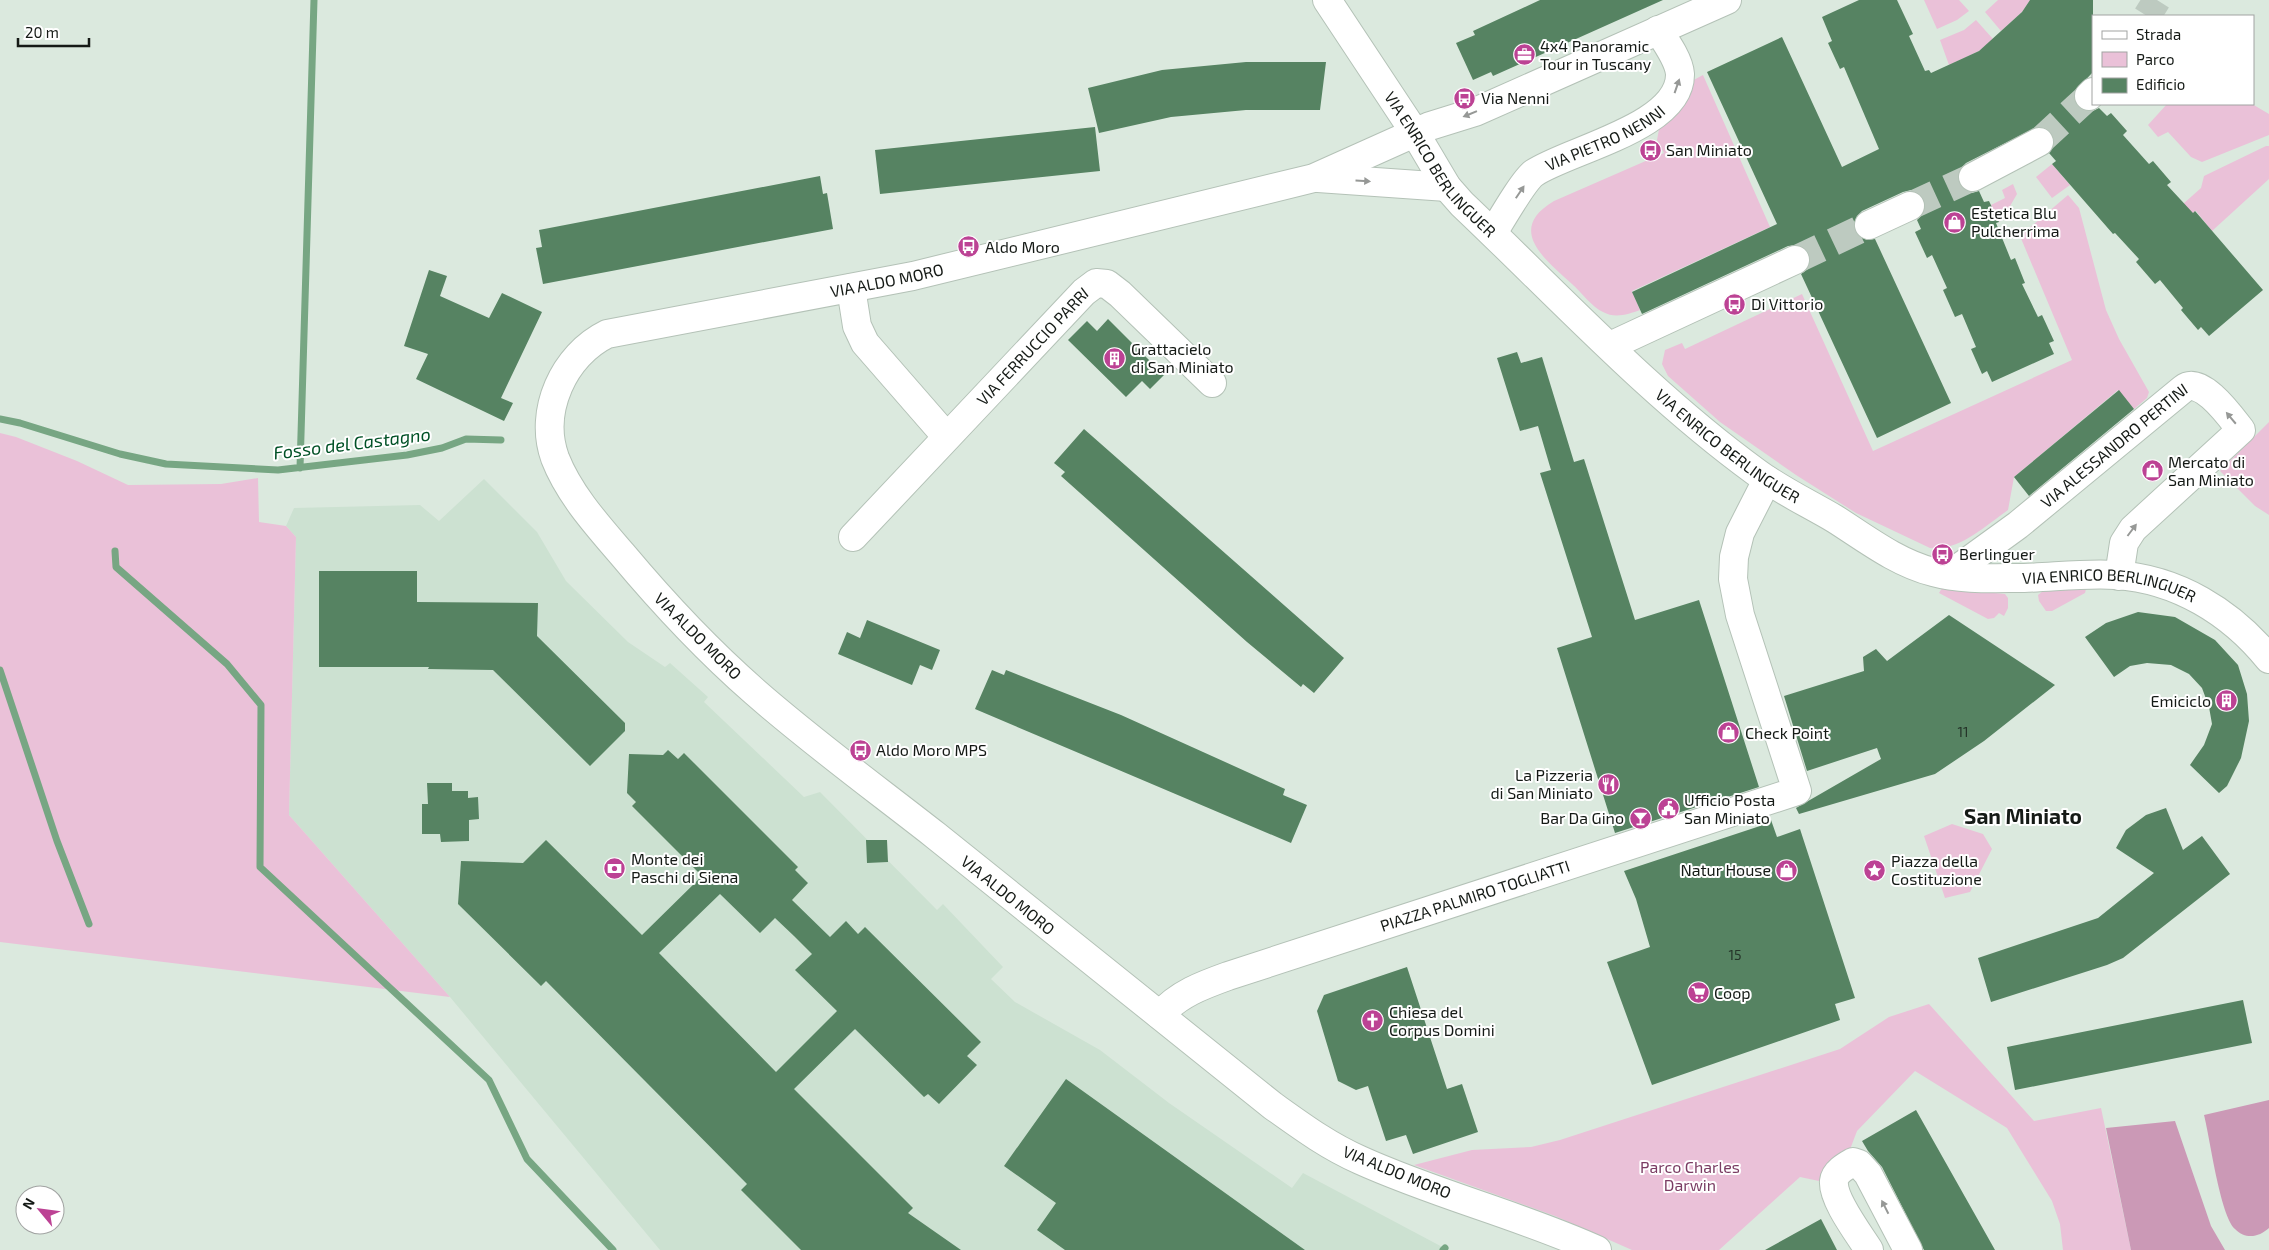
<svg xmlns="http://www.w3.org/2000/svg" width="2269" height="1250" font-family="'Exo 2',sans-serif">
	<rect width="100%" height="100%" fill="#dbe9de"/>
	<path fill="#cce1d1" d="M484,479L537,532L566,581L628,642L665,667L670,663L708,697L704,702L804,797L820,792L937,910L943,904L1003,967L991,979L1015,1002L1100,1050L1169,1103L1292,1188L1303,1173L1448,1250H660L450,997L289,815L296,537L286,526L294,508L420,505L439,521Z"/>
	<path fill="#eac1d8" d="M1924,0H1959L1969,11L1957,20L1937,29Z
		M1998,0H2030L2022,12L2001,31L1985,12Z
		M1976,20L1993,39L1979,51L1949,65L1940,40L1964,30Z
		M1703,75L1770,227L1632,291L1640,310C1629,314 1615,319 1603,312C1592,307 1581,292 1572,284C1546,260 1505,230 1554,201L1664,153L1657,140L1660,124L1690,82Z
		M2167,104H2252L2269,114V135L2202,162L2191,157L2168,132L2158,137L2148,125Z
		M2266,146H2269V179L2212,231L2196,211L2191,214L2183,204L2201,188L2204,176Z
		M2052,164L2070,185L2052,198L2036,177Z
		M2013,184L2017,194L2002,220L1999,222L1991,205L2005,198L2002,190Z
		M2068,195L2079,208L2106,310L2119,339L2149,392L2147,398L2134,409L2118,390L2014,477L2008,510C1985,526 1960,551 1930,548L1856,513L1796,475L1720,422L1668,376L1662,364L1665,350L1682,343L1685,349L1802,294L1873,451L2072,360L2020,236Z
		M2269,422V515L2255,506L2220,471Z
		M0,433L16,437L77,461L128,485L221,484L258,478L259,522L286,526L296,537L289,815L450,997L0,942Z
		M1942,588L2005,594L2008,598V608L2004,616L1999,613L1994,618L1988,619L1939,593Z
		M2086,589L2085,593L2052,611H2046L2039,601L2038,595L2043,591Z
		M1952,824L1983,834L1992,849L1970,892L1945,898L1924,836Z
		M1929,1004L2034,1121L2101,1108L2131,1250H2063L2060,1224L2052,1201L2007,1128L1915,1071L1857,1131L1849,1152L1819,1181L1800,1177L1719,1250H1632L1555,1216L1414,1165L1472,1150L1531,1147L1560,1140L1840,1049L1889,1017Z"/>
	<path fill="#cb99b6" d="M2269,1100V1228C2259,1237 2246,1240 2235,1229C2220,1215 2210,1138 2204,1115Z
		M2175,1121L2211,1226L2225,1250H2131L2106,1128Z"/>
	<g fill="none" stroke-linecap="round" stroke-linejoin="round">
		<path stroke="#77a683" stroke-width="7" d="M0,419L20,423L120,454L166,464L278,470L407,455L442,448L466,439L501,440
			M300,468L314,0
			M115,551L116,567L227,664L261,705L260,867L489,1080L527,1159L613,1250
			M0,670L57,841L89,924
			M1443,1250L1445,1248"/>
	</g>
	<path fill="#568362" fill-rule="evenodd" d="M1540,0H1663L1493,76L1491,72L1473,80L1456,43L1475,35L1473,31Z
		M1859,0H1897L1913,34L1909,36L1925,71L1929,70L1931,73L1979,51L2022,12L2030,0H2093V72L2074,92V100L2078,107L2085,111H2093L2099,108L2107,116L2111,113L2127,131L2123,135L2149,164L2153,161L2171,182L2167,185L2193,213L2195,211L2263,290L2209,336L2201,327L2198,330L2181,310L2183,308L2160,280L2155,284L2136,262L2139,259L2115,233L2113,234L2052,164L2056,161L2049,153L2055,143L2053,135L2047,129L2039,126L1966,163L1960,169L1957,177L1959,185L1964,190L1972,193L1979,191L1984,202L1989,201L1999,222L1996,223L2011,260L2015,258L2025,283L2022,284L2038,317L2042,315L2054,341L2049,343L2054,354L1992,382L1987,371L1982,374L1971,349L1976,347L1962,314L1955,317L1943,290L1947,288L1932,255L1927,258L1915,232L1921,229L1917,220L1922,215L1925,208L1924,200L1919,193L1911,190L1903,192L1862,211L1857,216L1854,223L1855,231L1860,237L1867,240L1875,239L1951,403L1877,438L1801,274L1808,269L1810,262L1809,254L1804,248L1797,245L1788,246L1642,314L1632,292L1777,224L1707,72L1782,37L1842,167L1879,149L1844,67L1840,69L1828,43L1832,41L1822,17Z
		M1246,62H1326L1320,110H1246L1171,117L1099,133L1088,88L1162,70Z
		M1095,127L1100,171L880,194L875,150Z
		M820,176L823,194L827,193L833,229L543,284L536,248L542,247L539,230Z
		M429,270L447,276L440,296L489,318L502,293L542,312L501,398L513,403L504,421L416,379L428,354L404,346Z
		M1108,319L1164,375L1150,389L1142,381L1126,397L1068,340L1087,321L1097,331Z
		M1517,352L1521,363L1542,357L1574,462L1584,459L1635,620L1699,600L1759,787L1615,833L1557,648L1592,637L1540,473L1551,470L1538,426L1520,431L1497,358Z
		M2119,390L2134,409L2029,496L2014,477Z
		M1084,429L1344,658L1314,693L1303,684L1301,687L1247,642L1061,476L1065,472L1054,463Z
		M319,571H417V602L538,603L537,636L625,723V731L590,766L493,670L428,669L429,667H319Z
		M2138,612L2175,617L2215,640L2238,665L2247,694L2249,721L2241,758L2227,786L2219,793L2190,765L2204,745L2212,724L2209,707L2202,688L2189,674L2171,665L2147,663L2130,666L2114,677L2085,637L2106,623Z
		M1949,615L2055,685L1984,741L1935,774L1799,814L1796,808L1881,759L1877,748L1807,771L1784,696L1864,671L1863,657L1876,649L1887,661Z
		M867,620L940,650L932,670L920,665L912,685L838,654L847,632L860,638Z
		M992,670L1004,675L1006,670L1121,715L1285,789L1283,795L1307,805L1291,843L975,709Z
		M668,750L678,759L684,753L798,867L795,870L808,883L792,900L830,937L846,921L858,934L865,927L981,1042L967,1056L977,1065L939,1104L928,1094L924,1097L855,1029L794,1089L913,1208L908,1213L961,1250H801L741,1190L747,1184L546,981L541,986L458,904L461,861L523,863L546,840L642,935L702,876L632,806L636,802L627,793L629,754L663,755ZM720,894L760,933L775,918L794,936L812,954L795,970L837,1011L776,1072L659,953Z
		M427,783H452V791H468V798L478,797L479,819L469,820V841L441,842L440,834H422V804H428Z
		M2166,808L2183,850L2202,836L2230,874L2123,958L2107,965L1991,1002L1978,958L2098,918L2154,873L2116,848L2126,830L2146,815Z
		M1771,820L1777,837L1800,829L1855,998L1835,1004L1840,1020L1652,1085L1607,962L1650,947L1636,899L1624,871L1760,826Z
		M866,840H887L888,862L867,863Z
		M1407,967L1447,1089L1462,1084L1478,1132L1413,1154L1406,1135L1386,1141L1368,1086L1356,1090L1338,1081L1317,1011L1324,995Z
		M2243,1000L2252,1043L2015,1090L2007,1047Z
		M1066,1079L1305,1250H1065L1037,1230L1056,1203L1004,1166Z
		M1916,1110L1995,1250H1924L1882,1167L1868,1151L1862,1141Z
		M1821,1219L1837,1250H1765Z"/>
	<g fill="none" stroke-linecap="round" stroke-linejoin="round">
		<path stroke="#bdcac0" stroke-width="28" stroke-dasharray="28 14" stroke-linecap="butt" d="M2147,16L2157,0
			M2039,142L2089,96
			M1910,206L1973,177
			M1795,260L1869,225"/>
		<defs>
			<g id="minor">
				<path id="s1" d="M1327,0L1415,133L1447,187L1462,204C1558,295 1649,394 1756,472C1780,490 1808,503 1835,519C1865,538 1897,563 1933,572C1962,580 1994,578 2024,578C2055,577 2086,573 2116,575C2177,579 2231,612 2269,659"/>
				<path d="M2089,96L2093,92"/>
				<path d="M1973,177L2039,142"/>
				<path d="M1318,178L1447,187"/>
				<path d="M1869,225L1910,206"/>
				<path id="s2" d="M1493,233C1501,220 1524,180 1534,173C1568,150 1681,127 1680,74C1679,60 1666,42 1658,30"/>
				<path d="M851,288L857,326L865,343L946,436"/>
				<path d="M1610,346L1795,260"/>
				<path id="s3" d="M853,537L1084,292L1096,283L1107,284L1120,294L1212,383"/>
				<path id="s4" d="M1949,575L2018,525L2183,389C2201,375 2230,416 2241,430L2133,529L2124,543L2119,576"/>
				<path id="s5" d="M1160,1015C1178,994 1203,985 1228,976L1797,791L1740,615L1733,579L1734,557L1740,533L1767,480"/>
				<path id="s6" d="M1597,1250C1520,1215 1437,1195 1360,1160C1328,1146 1301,1126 1273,1106C1160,1016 1048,925 935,835C875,788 812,742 755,692C707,650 663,603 622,554C597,525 569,494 555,458C538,411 564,355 607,334L913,276L1314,178L1430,126L1475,112L1727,0"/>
				<path d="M1869,1250C1859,1234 1832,1199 1834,1181C1835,1172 1846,1166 1853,1162L1859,1164L1868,1174L1908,1250"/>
			</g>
		</defs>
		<use href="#minor" stroke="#b4c2b7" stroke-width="30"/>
		<use href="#minor" stroke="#fff" stroke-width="28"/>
	</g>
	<defs><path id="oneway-solid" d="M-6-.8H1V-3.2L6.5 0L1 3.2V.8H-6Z" transform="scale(1.25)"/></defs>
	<g fill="#969896">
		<use href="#oneway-solid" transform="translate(1677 86) rotate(-71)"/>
		<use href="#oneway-solid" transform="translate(1470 114) rotate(158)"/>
		<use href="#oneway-solid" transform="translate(1363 181) rotate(3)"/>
		<use href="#oneway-solid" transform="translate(1520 192) rotate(-56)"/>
		<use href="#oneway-solid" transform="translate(2231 418) rotate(-130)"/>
		<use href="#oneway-solid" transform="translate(2132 530) rotate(-53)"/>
		<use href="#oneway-solid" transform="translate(1885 1207) rotate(-117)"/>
	</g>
	<defs>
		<symbol id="office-disc" viewBox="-11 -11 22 22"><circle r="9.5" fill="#bc4294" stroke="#fff"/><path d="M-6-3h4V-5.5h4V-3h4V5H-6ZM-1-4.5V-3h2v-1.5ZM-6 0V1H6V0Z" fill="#fff"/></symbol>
		<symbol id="bus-disc" viewBox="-11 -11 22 22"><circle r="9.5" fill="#bc4294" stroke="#fff"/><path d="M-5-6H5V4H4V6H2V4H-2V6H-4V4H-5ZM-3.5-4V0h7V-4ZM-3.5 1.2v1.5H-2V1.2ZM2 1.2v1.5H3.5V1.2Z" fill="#fff"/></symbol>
		<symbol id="shop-disc" viewBox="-11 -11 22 22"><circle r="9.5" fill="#bc4294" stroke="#fff"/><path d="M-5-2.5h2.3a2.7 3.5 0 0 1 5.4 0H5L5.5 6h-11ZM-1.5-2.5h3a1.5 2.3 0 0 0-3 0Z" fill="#fff"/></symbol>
		<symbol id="building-disc" viewBox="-11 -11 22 22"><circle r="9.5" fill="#bc4294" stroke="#fff"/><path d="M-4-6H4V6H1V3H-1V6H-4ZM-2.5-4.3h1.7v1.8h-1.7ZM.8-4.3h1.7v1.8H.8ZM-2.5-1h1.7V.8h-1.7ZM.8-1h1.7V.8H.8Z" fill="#fff"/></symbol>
		<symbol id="restaurant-disc" viewBox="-11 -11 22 22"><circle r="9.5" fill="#bc4294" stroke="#fff"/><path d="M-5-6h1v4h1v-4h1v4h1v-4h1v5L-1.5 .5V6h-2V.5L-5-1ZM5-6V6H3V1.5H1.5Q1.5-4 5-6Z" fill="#fff"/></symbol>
		<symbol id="civic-disc" viewBox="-11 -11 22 22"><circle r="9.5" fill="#bc4294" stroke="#fff"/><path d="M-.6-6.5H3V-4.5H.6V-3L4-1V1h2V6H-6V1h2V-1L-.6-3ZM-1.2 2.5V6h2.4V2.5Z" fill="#fff"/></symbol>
		<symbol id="bar-disc" viewBox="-11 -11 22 22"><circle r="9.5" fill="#bc4294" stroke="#fff"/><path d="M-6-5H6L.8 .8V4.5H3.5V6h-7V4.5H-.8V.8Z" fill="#fff"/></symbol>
		<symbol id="bank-disc" viewBox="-11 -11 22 22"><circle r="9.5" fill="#bc4294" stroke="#fff"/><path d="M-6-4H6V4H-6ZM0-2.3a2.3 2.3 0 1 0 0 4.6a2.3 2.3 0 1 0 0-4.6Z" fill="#fff"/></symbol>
		<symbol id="sight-disc" viewBox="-11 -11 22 22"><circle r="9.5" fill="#bc4294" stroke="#fff"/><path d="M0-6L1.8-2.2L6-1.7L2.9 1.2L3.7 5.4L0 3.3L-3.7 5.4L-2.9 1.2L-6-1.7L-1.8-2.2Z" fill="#fff"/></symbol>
		<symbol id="supermarket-disc" viewBox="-11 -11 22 22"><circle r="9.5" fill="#bc4294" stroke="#fff"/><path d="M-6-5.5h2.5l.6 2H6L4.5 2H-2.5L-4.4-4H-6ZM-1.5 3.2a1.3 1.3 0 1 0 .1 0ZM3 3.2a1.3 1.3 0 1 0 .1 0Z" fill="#fff"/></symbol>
		<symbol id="church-disc" viewBox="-11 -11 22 22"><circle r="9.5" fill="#bc4294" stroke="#fff"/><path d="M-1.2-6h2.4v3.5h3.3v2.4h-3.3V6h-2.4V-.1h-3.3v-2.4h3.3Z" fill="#fff"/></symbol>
	</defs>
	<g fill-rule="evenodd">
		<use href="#office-disc" x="1512" y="42" width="25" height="25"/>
		<use href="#bus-disc" x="1452" y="86" width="25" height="25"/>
		<use href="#bus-disc" x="1638" y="138" width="25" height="25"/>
		<use href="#shop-disc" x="1942" y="210" width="25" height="25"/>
		<use href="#bus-disc" x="956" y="234" width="25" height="25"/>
		<use href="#bus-disc" x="1722" y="292" width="25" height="25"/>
		<use href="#building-disc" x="1102" y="346" width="25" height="25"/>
		<use href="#shop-disc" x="2140" y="458" width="25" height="25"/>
		<use href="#bus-disc" x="1930" y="542" width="25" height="25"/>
		<use href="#building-disc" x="2214" y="688" width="25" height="25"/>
		<use href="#shop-disc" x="1716" y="720" width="25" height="25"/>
		<use href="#bus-disc" x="848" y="738" width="25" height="25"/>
		<use href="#restaurant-disc" x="1596" y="772" width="25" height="25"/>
		<use href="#civic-disc" x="1656" y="796" width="25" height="25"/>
		<use href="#bar-disc" x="1628" y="806" width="25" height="25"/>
		<use href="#bank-disc" x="602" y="856" width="25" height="25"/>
		<use href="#shop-disc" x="1774" y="858" width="25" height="25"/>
		<use href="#sight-disc" x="1862" y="858" width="25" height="25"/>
		<use href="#supermarket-disc" x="1686" y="980" width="25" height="25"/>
		<use href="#church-disc" x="1360" y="1008" width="25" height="25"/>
	</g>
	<g text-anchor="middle" stroke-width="4" stroke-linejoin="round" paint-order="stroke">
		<g font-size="14" fill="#253429">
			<text x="1963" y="737">11</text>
			<text x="1735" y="960">15</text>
		</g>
		<g font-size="16" fill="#151a16" stroke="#fff" text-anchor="start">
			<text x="1540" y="52">4x4 Panoramic<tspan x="1540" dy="18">Tour in Tuscany</tspan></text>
			<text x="1481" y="104">Via Nenni</text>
			<text x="1666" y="156">San Miniato</text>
			<text x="1971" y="219">Estetica Blu<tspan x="1971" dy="18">Pulcherrima</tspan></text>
			<text x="985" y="253">Aldo Moro</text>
			<text x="1751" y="310">Di Vittorio</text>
			<text x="1131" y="355">Grattacielo<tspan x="1131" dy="18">di San Miniato</tspan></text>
			<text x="2168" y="468">Mercato di<tspan x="2168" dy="18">San Miniato</tspan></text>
			<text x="1959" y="560">Berlinguer</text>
			<text x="2211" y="707" text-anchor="end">Emiciclo</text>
			<text x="1745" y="739">Check Point</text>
			<text x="876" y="756">Aldo Moro MPS</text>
			<text x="1593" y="781" text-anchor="end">La Pizzeria<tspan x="1593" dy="18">di San Miniato</tspan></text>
			<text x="1684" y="806">Ufficio Posta<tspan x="1684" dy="18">San Miniato</tspan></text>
			<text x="1624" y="824" text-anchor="end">Bar Da Gino</text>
			<text x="631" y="865">Monte dei<tspan x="631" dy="18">Paschi di Siena</tspan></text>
			<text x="1891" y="867">Piazza della<tspan x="1891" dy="18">Costituzione</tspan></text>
			<text x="1771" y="876" text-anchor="end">Natur House</text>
			<text x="1714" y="999">Coop</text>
			<text x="1389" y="1018">Chiesa del<tspan x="1389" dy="18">Corpus Domini</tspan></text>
		</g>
		<g font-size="16" fill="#151a16" stroke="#fff">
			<text dy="6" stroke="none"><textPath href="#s2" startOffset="152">VIA PIETRO NENNI</textPath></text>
			<text dy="6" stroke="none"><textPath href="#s1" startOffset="200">VIA ENRICO BERLINGUER</textPath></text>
			<text dy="6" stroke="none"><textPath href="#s6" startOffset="1760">VIA ALDO MORO</textPath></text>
			<text dy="6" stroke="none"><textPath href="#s3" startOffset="262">VIA FERRUCCIO PARRI</textPath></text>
			<text dy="6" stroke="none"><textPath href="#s1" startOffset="605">VIA ENRICO BERLINGUER</textPath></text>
			<text dy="6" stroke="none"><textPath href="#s4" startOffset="210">VIA ALESSANDRO PERTINI</textPath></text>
			<text dy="6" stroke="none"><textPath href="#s1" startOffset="1025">VIA ENRICO BERLINGUER</textPath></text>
			<text transform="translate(698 636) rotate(45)" y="6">VIA ALDO MORO</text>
			<text transform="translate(1008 895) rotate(39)" y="6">VIA ALDO MORO</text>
			<text dy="6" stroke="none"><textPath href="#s5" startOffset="339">PIAZZA PALMIRO TOGLIATTI</textPath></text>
			<text transform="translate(1397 1172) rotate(22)" y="6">VIA ALDO MORO</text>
		</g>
		<g font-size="16" fill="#7a3c63" stroke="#fff">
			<text x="1690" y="1173">Parco Charles<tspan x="1690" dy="18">Darwin</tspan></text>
		</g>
		<g font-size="18" font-style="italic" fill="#005126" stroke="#fff">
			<text transform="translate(352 444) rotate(-7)" y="6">Fosso del Castagno</text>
		</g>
		<g font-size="21" font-weight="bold" fill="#151a16" stroke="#fff">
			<text x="2023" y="824">San Miniato</text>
		</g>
	</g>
	<rect x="2092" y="15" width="162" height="90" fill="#ffffff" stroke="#a1a3a2"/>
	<rect x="2102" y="31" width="25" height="8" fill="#ffffff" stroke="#a1a3a2"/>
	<text x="2136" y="40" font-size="15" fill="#151a16">Strada</text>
	<rect x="2102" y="52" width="25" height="15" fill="#eac1d8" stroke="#a1a3a2"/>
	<text x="2136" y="65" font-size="15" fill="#151a16">Parco</text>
	<rect x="2102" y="78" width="25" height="15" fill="#568362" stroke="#a1a3a2"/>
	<text x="2136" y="90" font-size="15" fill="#151a16">Edificio</text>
	<g transform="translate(40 1210) rotate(299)"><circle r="24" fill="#ffffff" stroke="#a1a3a2"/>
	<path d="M0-4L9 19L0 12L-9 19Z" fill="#bc4294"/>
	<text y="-8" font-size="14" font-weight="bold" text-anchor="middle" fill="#151a16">N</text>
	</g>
	<path d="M18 38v8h71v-8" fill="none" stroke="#151a16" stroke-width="2.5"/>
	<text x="25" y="38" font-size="15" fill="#151a16" stroke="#ffffff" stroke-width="4" paint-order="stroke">20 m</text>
</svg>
